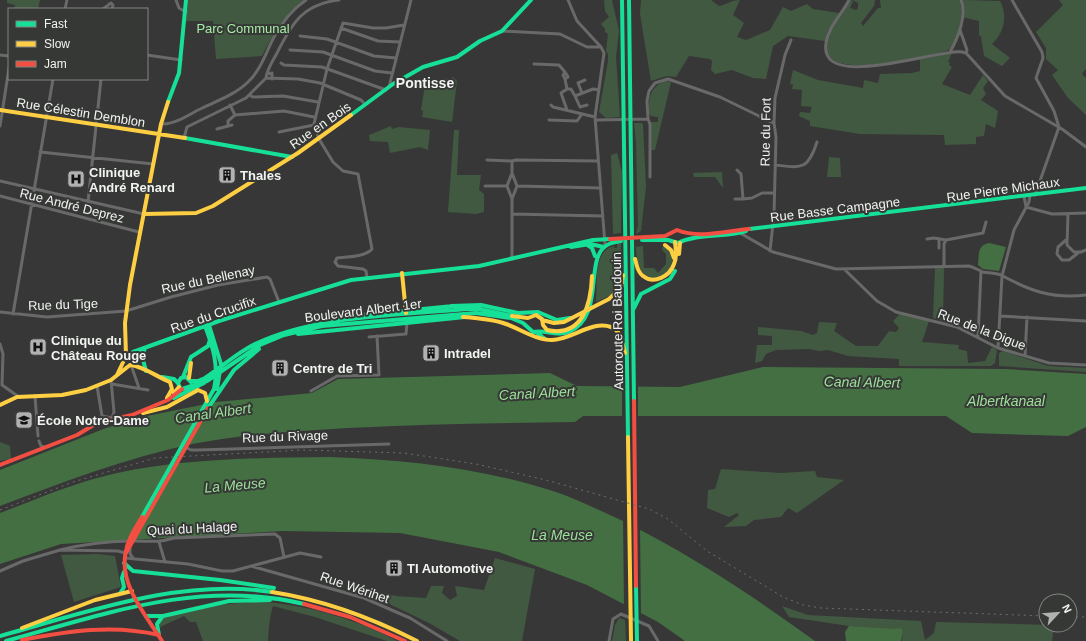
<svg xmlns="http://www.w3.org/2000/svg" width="1086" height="641" font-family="Arial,sans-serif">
	<rect width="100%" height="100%" fill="#373737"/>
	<path fill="#425941" d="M7,0H40L38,9H14L15,5L7,3Z
		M188,0H304C283,15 274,33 262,56L216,59L213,21H186Z
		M604,0H612L619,31L616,57L620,117L606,118L599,112L608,61V54L606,51L608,34L605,32V29L601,24L609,17L605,11Z
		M641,0H711L719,6C728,4 732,0 740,0L733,15L744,23L737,37L746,40L770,30L783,7L791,11L807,4L813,9L839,13L827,32L825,41L788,36L773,46L766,79L753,78L732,70L715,74L711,70L712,61L710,59L689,56L676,77L667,76L651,81L640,14Z
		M851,0L853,1L850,8L856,10L858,8V3L853,0H875L874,6L861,23L863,26L878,8H881L880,0H959C965,12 958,44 947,51C927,55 825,84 826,46C827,30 842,13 851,0Z
		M962,0L1000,1C1008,15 1004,33 992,44L1010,58L1002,66L984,56L981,36H979V21L962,17Z
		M1059,0H1086V69L1082,74L1086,78V115L1068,98L1052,75L1058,70L1046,59V48L1036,32L1063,5Z
		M952,53L948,62L950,63L949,65L952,67L942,84L970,95L983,75L988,81L983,88L986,94L981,100L998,111L995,128L986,124L984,136L976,137V144L945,145L944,135L860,134L810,126V121L799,116L800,112L810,113L812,107L801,106L802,90L792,89L793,84H790L793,70L818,80L863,88L864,80L878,83L880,74L912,73L920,71V59Z
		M453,77L457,81L452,122L422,117L423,111L421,110L426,79L436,84L440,78L450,79Z
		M666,81L671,82L655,150H651V122H658V117L651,116L649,114C648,99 650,86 666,81Z
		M634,123H642L643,125L646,187L641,231L636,234L638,225L636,143Z
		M391,126L392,129L399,127L430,130L428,150L420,147L390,153L388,142L370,141L369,135Z
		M454,130H459L457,175H481L479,190L484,194V212L476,214L448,212Z
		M617,153L622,172L621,233L613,234L611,155Z
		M829,157L840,158L841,177H827Z
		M722,172L723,188L715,177H694L693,173Z
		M617,244H621L620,271L614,291L611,295L596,302C598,285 592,251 614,246V248H617Z
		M663,245C694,261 638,311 636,247L643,246L644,268H654L658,273L666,264V254L662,250Z
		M935,268H944L943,321L933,318Z
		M900,314L929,321L922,342L959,345L958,349L967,351L968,363L985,361L992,347L997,350L995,363L991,366H899V359L848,356L828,350L819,351L809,349L776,350L766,354L762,361L755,363L757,345H772V336L758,335V327L801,331L813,335L817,333L819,322L837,323L834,331L856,346H878L889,331L896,332L899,328L893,321Z
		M1003,351L1048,366L1086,368V372L999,366V353Z
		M0,442L10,446L11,459L0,461Z
		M721,469L780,473L815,471L817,477L844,480L797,513L788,508L781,517L754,520L746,526L724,527L739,515L737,513L729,517L707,508L708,490L715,489Z
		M98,554L115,556L121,587L74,602L61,555Z
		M495,558L535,569L522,641H460L429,623L352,586L396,596L426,598L431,586H444L442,593L450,600L457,596L455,586L484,590Z
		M258,601C307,605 354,618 397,641H387L315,617L273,606C269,618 269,629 268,641H203L196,622H190L184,616L160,627L158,622L163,617L209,606Z
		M782,606L808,615L921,621L925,640L934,633L936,622L1054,625L1052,641H902L903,632L896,630L849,626L789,617Z
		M619,618L625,620L626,641H612L615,625Z"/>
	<path fill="#446f43" d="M989,243L1006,247L999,271L983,269L978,265C979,256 977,245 989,243Z
		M763,367L1005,369L1086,374V427L1068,436L972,433L946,416H583L575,422C499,423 424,424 348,428C296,431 244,434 192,444C126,458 63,482 0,506V470L106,428L142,417L216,402L312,393L338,379L550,373L577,386L680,387Z
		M330,457C408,460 482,468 556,492C579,500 601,511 623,521C691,555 753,596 815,641H685L658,622L587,585L499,552L400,533L283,531L61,544L0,564V513C32,501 64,487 97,478C171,458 255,458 330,457Z
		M849,626L895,629L901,628L903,632L901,641H846L845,632Z"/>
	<path fill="#373737" d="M622,384H638V417H622Z
		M623,519L640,527L641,616L624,607Z"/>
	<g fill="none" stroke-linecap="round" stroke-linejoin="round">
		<path stroke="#686968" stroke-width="3" d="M176,0L179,8L186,12
			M568,0L577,21L601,47L604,53L595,117L605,245
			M849,0C842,14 828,27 826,43C818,93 940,48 962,52L966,53L1005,96L1062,129L1086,147
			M1012,0L1042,52L1043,58L1036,78L1054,111L1059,127
			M65,9L67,0
			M103,9L111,3L113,5L112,9
			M341,28L378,41L400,42
			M960,30L967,50L966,53
			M502,31L560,34L587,47H600
			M300,36L327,39L374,56L396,58
			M290,50L323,52L375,71L392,73
			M950,52C958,38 967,16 961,0
			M0,55L9,56
			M147,55L181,60
			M281,63L284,65L322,67L386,90
			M534,64L559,65L565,72
			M267,74L272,73V79
			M266,78C267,69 273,61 277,53C292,23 303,4 339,0
			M266,78L298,79L320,83L361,100L365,104
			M565,79L563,75L565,72L568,77L565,79L567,89L561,93L567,110
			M389,87L411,0
			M567,89H571L575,96L593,89L599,90
			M582,93L578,83L585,80
			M249,95L253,97L283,96L318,102
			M575,96L580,107L587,105
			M230,105L235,115
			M551,105L553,107L595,117
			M235,115L284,111L314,117
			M760,117L774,123
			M648,119L650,124V177
			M549,120L577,121L582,114
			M596,120L648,119L647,101L649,91L655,83L668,79L720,97L759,116
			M161,124C173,125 187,116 198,110C214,102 235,95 248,82C261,70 266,52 274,37C282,22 293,9 306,0
			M228,125V121L235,115
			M0,126L9,68
			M217,129L232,125
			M279,132L314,125
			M184,138L187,127L246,98L266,78
			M40,152L153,164
			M487,160L512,161L516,160L598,161
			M512,161V173L517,186L512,199
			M775,165C802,168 808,170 817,142
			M737,170L741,174L743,199L752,198L762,193H774
			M0,181L144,214
			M485,186H507
			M517,186L601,188
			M1035,195L1059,127
			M0,196L139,232
			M1024,196L1026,207
			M735,199H743
			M88,202L101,79
			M1026,207L1052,214L1086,213
			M512,214L603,216
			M1068,214L1067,245L1074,252H1081L1086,250
			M740,233L773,252L836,269L969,266C974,267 978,270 983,272C988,273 995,273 1001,275C1030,291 1052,299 1086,295
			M927,239L934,238L946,240
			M1066,240L1058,247L1057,254L1062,260H1069L1078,253
			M939,248V239
			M770,251L774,214L776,137L774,123L775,98L785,55L791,40
			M512,259V199L507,186L512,173
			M944,266V244L946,240L983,233L986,222
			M844,269L877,301L896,312L957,327L998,348L1049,363L1086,365
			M367,277L366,271L363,269L338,266L335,262L337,258C347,257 365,257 372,249L358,174L343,171L333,162L319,139L314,124L327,69L343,23L373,28H386L404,25
			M0,312L47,317L126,311L171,297L218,285L267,277L270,279L279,302
			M13,314L53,79
			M1000,316L1086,321
			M369,337L406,334L407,323
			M978,337L981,271
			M0,344L3,354L2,385
			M998,348L1002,276L1014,230L1029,202L1030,195
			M1025,356L1027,317
			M131,365L139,388
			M112,384L148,390
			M2,385L19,397
			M97,386L102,416L112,418L114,412L111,380
			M311,391L337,376L379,375L377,336
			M35,396L38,436
			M39,441L41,446L44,447
			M185,447L191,450H198L389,444
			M159,542L165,562
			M130,547V554L133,558
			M60,550C84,544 109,541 134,541C150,541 157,543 174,538L275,534L280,538L284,557
			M125,558L188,564L222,571H233L300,553L321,557
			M251,566L364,598L410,618L447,641
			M0,571L23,561L60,550L118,551L125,553
			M609,641L613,619L621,614L649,626L658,641"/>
		<path stroke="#16e098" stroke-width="4" d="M622,0L628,437
			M629,0L634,401
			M168,102L179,73L186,0
			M351,115L393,84L423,67L457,57L480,41L502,31L531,0
			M185,138L292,157
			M749,229L1086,188
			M642,240H668L678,243C699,233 724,238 746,231
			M586,244L592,248L595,256
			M571,247L590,244L604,247
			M451,306L481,305L518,313L538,312L557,320L570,318
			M634,308L641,294L670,279L675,271
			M332,318L453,306
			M209,325L221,364L217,389
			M536,332L545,339
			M298,334L465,317
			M145,348L142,356L146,371
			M133,352L219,321L351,280L479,266L593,240L610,239
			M134,365L137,362L140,352
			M162,377L174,379L178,383
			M183,377L191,357L208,346L210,340
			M190,381H198L205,378C224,365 243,348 264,340C324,315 401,315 466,309H479L512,316
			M180,388L178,383L181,378L186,377L191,382
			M182,389L207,381L260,345L284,335L322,326L476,313L511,318L523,323L533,332C546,329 556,337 569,332C607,315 582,256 609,244C613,242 617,242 621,241
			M174,398L204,383
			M208,408L234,370L259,349
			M142,517L214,389C219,366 213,347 205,326
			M124,563L133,571L220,580L274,588
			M636,586L637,641
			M121,592L124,587L122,578L124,572
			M147,616H163L229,601L270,600
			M159,635L157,624L162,617
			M0,636C88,612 180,578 272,592
			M6,641C105,614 200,579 304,604"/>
		<path stroke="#ffcf43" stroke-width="4" d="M0,110L185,138
			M144,214L196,213L213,206L298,153L351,115
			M665,245L671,250L674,258
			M679,254L680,243
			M635,259C637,265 637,272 643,276C654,285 670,276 674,264C677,257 676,250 675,242
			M402,273L406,313
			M512,316L528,318L536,315L542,319L543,325L547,330C583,338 591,303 592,276
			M463,317C477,318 492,319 506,324C520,329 536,340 552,340C571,340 592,320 611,327C622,331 622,344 625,353
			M542,320L554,323L564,322L609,299L621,288L623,275
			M117,375L126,356L125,323L130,285L161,124L168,102
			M189,378L191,363
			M174,393L179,387
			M0,405L17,397L62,395L86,390L111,380L130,365C143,366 157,377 170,382L172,389L167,398
			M143,413L167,407L198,390L205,393L207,401
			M628,437L631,641
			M272,592C324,600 370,617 417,641
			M22,628L95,600L132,591"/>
		<path stroke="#f24e42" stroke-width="4" d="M610,239L665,236L677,230C699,239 726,231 749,229
			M634,401L636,586
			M0,465L77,435L97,423L132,415L168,400L182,389
			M142,517C136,527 128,538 126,551C118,584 146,615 162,641
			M126,553L208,408
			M304,604L350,617L405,641
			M22,640C68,631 113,624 159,635"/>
		<path stroke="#6e6e6e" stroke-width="1" stroke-dasharray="2 4" stroke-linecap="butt" d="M0,510L73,482L155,458L302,450L404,453L476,464L546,480L649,509L668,519L707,551L783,597L803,605L821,608L1046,616
			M1070,617H1086"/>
	</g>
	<defs>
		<symbol id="building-square" viewBox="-11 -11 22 22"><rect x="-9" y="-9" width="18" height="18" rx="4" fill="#b1b1b1" stroke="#363836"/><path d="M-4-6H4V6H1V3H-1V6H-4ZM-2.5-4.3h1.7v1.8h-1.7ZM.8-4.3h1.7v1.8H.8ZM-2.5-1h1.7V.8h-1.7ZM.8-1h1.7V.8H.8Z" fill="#111"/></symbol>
		<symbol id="hospital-square" viewBox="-11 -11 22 22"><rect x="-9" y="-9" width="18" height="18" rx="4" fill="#b1b1b1" stroke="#363836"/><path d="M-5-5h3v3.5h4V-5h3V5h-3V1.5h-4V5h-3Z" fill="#111"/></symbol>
		<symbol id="school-square" viewBox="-11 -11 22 22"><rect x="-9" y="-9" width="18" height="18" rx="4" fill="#b1b1b1" stroke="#363836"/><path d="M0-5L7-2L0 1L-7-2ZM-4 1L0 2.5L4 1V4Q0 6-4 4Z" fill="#111"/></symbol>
	</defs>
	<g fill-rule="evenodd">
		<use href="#building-square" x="217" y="165" width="20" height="20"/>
		<use href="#hospital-square" x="66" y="169" width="20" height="20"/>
		<use href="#hospital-square" x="28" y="337" width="20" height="20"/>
		<use href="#building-square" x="421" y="343" width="20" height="20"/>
		<use href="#building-square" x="270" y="358" width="20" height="20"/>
		<use href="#school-square" x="14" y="410" width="20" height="20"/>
		<use href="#building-square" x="384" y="558" width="20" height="20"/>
	</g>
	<g text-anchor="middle" stroke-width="4" stroke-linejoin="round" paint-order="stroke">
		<g font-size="13" fill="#a6eba3" stroke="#363836">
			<text x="243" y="33">Parc Communal</text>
		</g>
		<g font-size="13" fill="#f2f3f2" stroke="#363836">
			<text transform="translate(81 112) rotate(9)" y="5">Rue Célestin Demblon</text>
			<text transform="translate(320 125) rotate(-35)" y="5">Rue en Bois</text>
			<text transform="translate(765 132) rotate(-89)" y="5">Rue du Fort</text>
			<text transform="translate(1003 189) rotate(-8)" y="5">Rue Pierre Michaux</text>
			<text transform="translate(72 205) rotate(14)" y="5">Rue André Deprez</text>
			<text transform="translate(835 209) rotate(-7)" y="5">Rue Basse Campagne</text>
			<text transform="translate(208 279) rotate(-12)" y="5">Rue du Bellenay</text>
			<text transform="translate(63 304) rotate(-2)" y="5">Rue du Tige</text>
			<text transform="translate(363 310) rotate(-7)" y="5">Boulevard Albert 1er</text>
			<text transform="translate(213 314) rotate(-19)" y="5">Rue du Crucifix</text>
			<text transform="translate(617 321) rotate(-91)" y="5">Autoroute Roi Baudouin</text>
			<text transform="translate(982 329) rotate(21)" y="5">Rue de la Digue</text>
			<text transform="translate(285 436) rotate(-2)" y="5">Rue du Rivage</text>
			<text transform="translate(192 528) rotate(-3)" y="5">Quai du Halage</text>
			<text transform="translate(355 587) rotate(19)" y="5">Rue Wérihet</text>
		</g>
		<g font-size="13" font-weight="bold" fill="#f2f3f2" stroke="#363836" text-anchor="start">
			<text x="89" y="177">Clinique<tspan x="89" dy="15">André Renard</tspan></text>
			<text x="240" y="180">Thales</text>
			<text x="51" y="345">Clinique du<tspan x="51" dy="15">Château Rouge</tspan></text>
			<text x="444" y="358">Intradel</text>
			<text x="293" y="373">Centre de Tri</text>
			<text x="37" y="425">École Notre-Dame</text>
			<text x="407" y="573">TI Automotive</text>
		</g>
		<g font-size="14" font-weight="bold" fill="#f2f3f2" stroke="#363836">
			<text x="425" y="88">Pontisse</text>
		</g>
		<g font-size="14" font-style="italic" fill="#9ce199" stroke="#363836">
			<text transform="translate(862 382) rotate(1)" y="5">Canal Albert</text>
			<text transform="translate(537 393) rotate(-3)" y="5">Canal Albert</text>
			<text x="1006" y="406">Albertkanaal</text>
			<text transform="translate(213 413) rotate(-8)" y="5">Canal Albert</text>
			<text transform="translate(235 485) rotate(-5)" y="5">La Meuse</text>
			<text x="562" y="540">La Meuse</text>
		</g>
	</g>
	<rect x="8" y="8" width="140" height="72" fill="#363836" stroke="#818381"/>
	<rect x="16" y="21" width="20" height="6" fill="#16e098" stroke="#818381"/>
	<text x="44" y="28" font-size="12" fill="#f2f3f2">Fast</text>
	<rect x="16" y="41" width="20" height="6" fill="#ffcf43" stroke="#818381"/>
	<text x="44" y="48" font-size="12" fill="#f2f3f2">Slow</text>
	<rect x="16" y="61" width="20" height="6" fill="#f24e42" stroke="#818381"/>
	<text x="44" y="68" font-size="12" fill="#f2f3f2">Jam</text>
	<g transform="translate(1058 613) rotate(64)"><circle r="19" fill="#363836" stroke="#818381"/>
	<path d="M0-3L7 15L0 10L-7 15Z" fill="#b1b1b1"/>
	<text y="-6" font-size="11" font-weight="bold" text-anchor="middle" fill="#f2f3f2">N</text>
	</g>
</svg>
